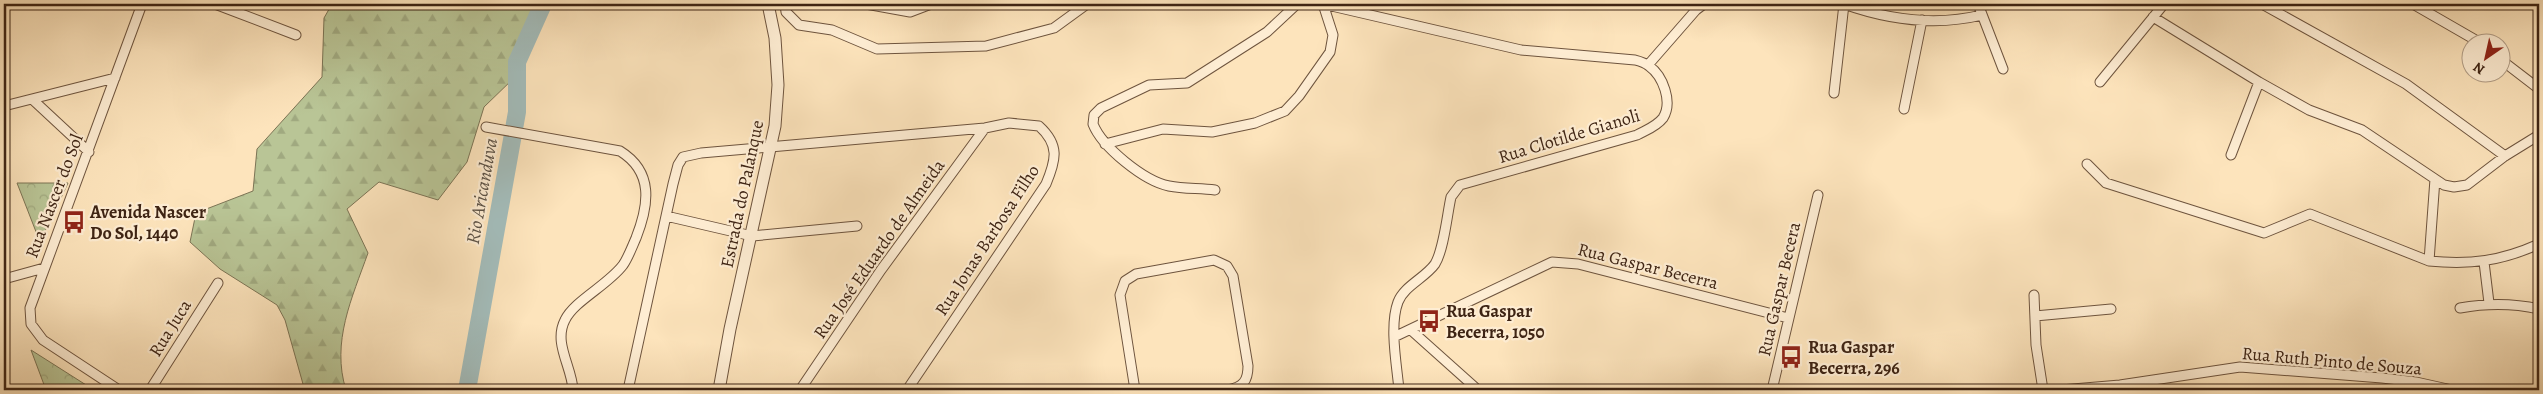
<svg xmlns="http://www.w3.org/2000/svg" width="2543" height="394" font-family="Alegreya,serif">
	<defs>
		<pattern id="forest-firs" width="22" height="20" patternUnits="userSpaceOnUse" patternTransform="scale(1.25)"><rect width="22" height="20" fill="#b9c596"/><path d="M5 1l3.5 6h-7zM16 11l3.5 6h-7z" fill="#a0a980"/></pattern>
		<pattern id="park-crowns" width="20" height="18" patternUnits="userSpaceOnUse" patternTransform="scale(1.25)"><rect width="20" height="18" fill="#b9c596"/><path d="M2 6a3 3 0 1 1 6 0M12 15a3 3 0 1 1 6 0" fill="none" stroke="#a0a980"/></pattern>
	</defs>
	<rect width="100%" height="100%" fill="#fde4bc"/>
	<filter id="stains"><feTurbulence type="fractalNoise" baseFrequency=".004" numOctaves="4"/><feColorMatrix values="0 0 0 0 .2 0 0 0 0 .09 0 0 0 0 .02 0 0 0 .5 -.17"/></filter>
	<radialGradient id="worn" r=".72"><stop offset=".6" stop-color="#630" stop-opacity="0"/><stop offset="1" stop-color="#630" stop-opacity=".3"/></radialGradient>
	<path fill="url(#forest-firs)" stroke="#7c7455" d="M332,4H536L515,77L484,107L467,162L438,200L379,182L347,209L368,253C352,298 331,342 346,390H308L303,384L285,320L277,305L220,269L190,242L196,213L253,191L257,149L322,77L324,18Z"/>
	<path fill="url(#park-crowns)" stroke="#7c7455" d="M17,183H68L40,242Z
		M31,350L94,390H46Z"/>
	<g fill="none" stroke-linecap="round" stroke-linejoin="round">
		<path stroke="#a3bcba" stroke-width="18" d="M467,390L517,112V62L543,4"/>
		<defs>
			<path id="minor" d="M215,4L296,35
				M785,4L786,12L799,25L832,30L877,49L986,46L1054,28L1087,4
				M866,4L910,12L931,4
				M1323,4L1521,50L1635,60C1639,61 1645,63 1649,66C1663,76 1673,102 1663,118C1656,127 1646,130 1637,135L1460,185L1451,197C1447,215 1444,249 1435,264C1425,278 1404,286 1398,302C1389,326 1397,366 1399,390
				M1844,4C1889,20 1936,26 1982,15
				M1978,4L2003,69
				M2262,4L2406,84L2505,156
				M2413,4L2479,42
				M2153,17L2259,82L2309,110L2362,130L2444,185L2454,187L2467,185L2505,156L2539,135
				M2500,59L2539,89
				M1648,65L1696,10L1704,4
				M2100,82L2164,4
				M1834,93L1844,4
				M32,99L89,152
				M4,106L115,78
				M1904,109L1922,20
				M486,127L620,151C654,172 649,205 636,238C632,247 628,258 623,265C608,285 574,301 565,320C553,343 572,367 573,390
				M1105,144L1163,129L1212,132L1255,123L1285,111L1299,96L1330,52L1333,35L1323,4
				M2231,155L2259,82
				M2087,164L2106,183L2264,233L2310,214L2429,261C2471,265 2501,261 2539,244
				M1215,190C1200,188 1184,189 1169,186C1144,181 1102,147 1093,124L1094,115L1101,108L1149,85L1187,83L1267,32L1297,4
				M666,216L752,236L857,226
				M2429,261L2435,179
				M2484,262L2489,303
				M4,279L44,268
				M2034,295L2036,345L2043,390
				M2460,308C2488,303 2512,303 2539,309
				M2035,316L2111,309
				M1412,331L1478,390
				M1394,337L1552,262L1578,264L1788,318
				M119,390L43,340L31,324L30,308L142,4
				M150,390L218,283
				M628,390L673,184L678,165L683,157L701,153L985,128L1009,123L1039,126C1060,145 1056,160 1046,184L907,390
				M800,390L881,270L985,128
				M1135,390L1120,295L1125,281L1136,274L1214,260L1227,266L1233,276L1248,366C1248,381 1243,387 1228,390
				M1772,390L1818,195
				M2061,390L2120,385L2240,367L2382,378L2416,382L2452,390"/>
			<path id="tertiary" d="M719,390L730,329L775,126L778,85L775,38L768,4"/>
		</defs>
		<use href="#minor" stroke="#6e543e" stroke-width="11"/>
		<use href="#tertiary" stroke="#6e543e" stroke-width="13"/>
		<use href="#minor" stroke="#feedd3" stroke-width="9"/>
		<use href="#tertiary" stroke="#feedd3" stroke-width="11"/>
	</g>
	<defs>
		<symbol id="bus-bare" viewBox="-9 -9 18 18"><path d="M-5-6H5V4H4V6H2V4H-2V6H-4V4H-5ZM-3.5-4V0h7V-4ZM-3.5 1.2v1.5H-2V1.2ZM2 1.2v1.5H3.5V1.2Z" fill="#8f2418" stroke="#feedd3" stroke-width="2.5" paint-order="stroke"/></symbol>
	</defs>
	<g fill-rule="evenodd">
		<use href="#bus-bare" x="58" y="206" width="32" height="32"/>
		<use href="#bus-bare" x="1413" y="305" width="32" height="32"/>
		<use href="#bus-bare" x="1775" y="341" width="32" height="32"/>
	</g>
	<g text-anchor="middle" stroke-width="4.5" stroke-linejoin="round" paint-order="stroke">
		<g font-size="18" fill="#3e2414" stroke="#feedd3">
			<text transform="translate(1569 136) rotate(-17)" y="6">Rua Clotilde Gianoli</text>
			<text transform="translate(742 194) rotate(-78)" y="6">Estrada do Palanque</text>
			<text transform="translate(54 196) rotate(-69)" y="6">Rua Nascer do Sol</text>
			<text transform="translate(987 240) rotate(-57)" y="6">Rua Jonas Barbosa Filho</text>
			<text transform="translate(879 249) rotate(-55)" y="6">Rua José Eduardo de Almeida</text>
			<text transform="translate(1648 266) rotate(14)" y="6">Rua Gaspar Becerra</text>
			<text transform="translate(1779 289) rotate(-77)" y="6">Rua Gaspar Becera</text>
			<text transform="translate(170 328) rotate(-58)" y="6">Rua Juca</text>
			<text transform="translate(2332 361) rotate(5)" y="6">Rua Ruth Pinto de Souza</text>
		</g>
		<g font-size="18" font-weight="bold" fill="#3e2414" stroke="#feedd3" text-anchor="start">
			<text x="90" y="218">Avenida Nascer<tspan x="90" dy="21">Do Sol, 1440</tspan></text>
			<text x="1446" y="317">Rua Gaspar<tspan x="1446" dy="21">Becerra, 1050</tspan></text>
			<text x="1808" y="353">Rua Gaspar<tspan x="1808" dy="21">Becerra, 296</tspan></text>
		</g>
		<g font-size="19" font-style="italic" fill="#5c5246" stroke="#feedd3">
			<text transform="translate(481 191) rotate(-80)" y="7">Rio Aricanduva</text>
		</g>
	</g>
	<rect width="2543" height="394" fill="none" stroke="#fde4bc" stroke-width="20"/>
	<rect x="5" y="5" width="2533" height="384" fill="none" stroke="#3e2414" stroke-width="2.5"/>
	<rect x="10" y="10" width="2523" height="374" fill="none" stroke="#3e2414"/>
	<g transform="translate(2486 58) rotate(214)"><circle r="24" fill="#feedd3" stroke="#b19d87"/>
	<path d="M0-4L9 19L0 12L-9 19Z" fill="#8f2418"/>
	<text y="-8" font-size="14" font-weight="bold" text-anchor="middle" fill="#3e2414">N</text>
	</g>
	<rect width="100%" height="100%" filter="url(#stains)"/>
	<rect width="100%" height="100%" fill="url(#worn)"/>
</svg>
